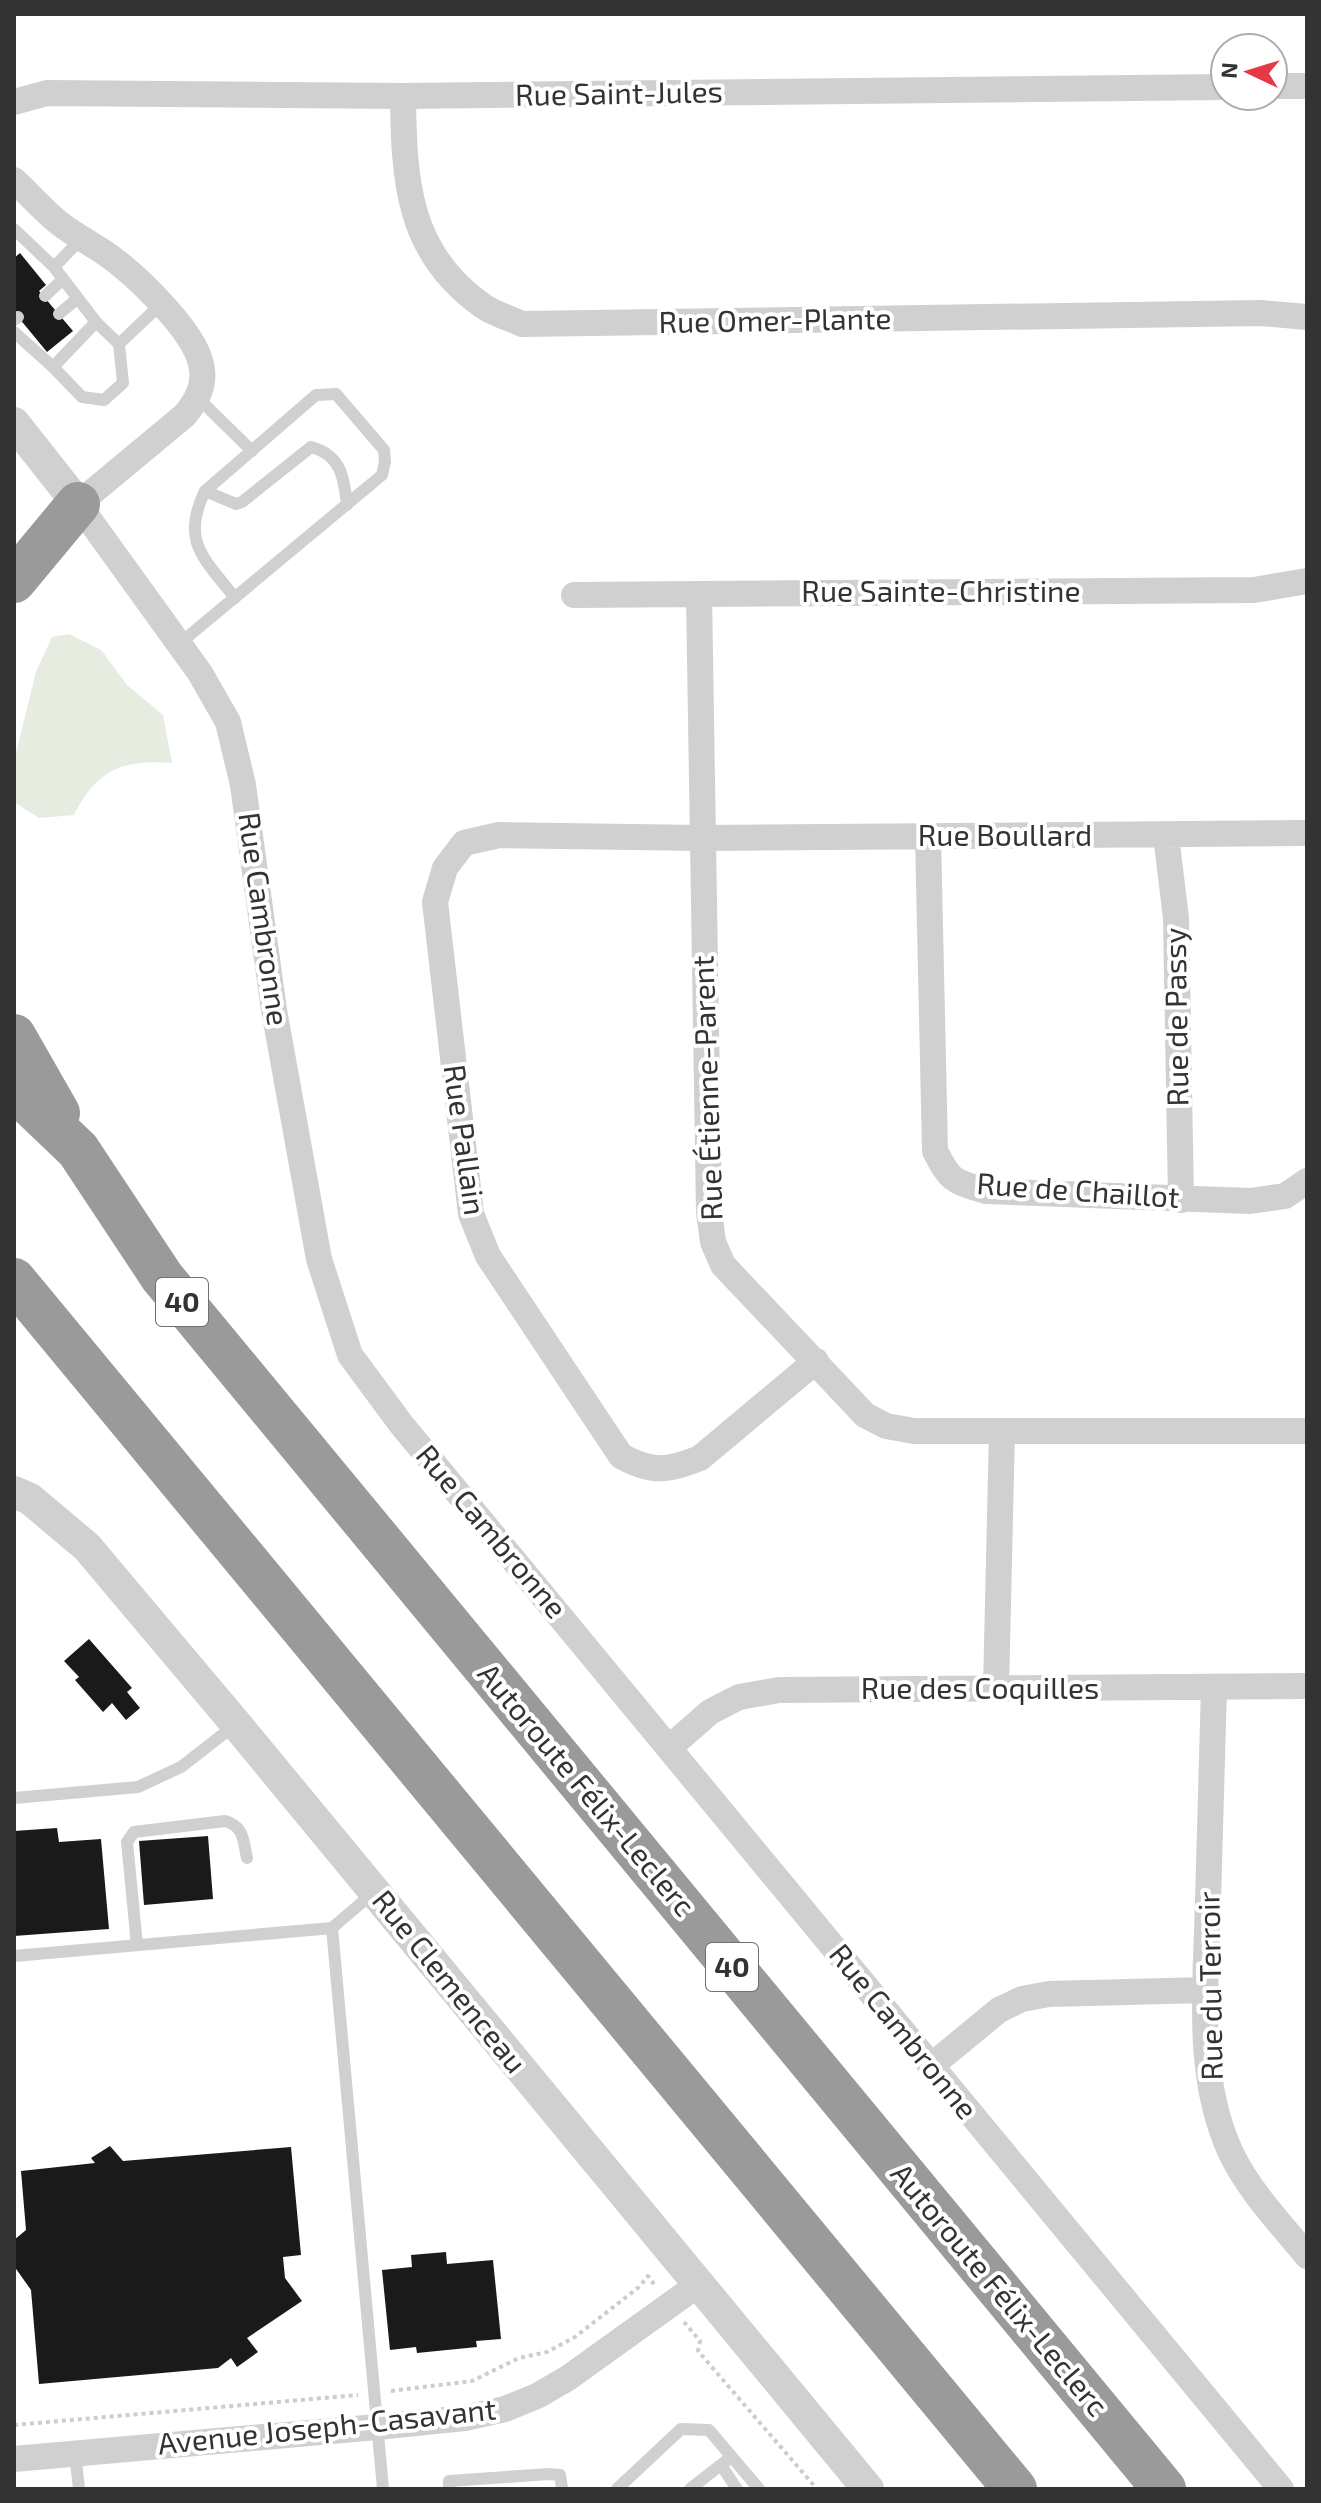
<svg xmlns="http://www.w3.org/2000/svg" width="1321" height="2503" font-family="'Exo 2',sans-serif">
	<rect width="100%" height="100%" fill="#fff"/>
	<path fill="#e6ecdf" d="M69,634L101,650L127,685L163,715L172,763C123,759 96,770 74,815L39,818L14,802V761L36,672L52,637Z"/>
	<path fill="#1a1a1a" d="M20,253L46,285L39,291L73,331L47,352L14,312V258Z
		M89,1639L132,1688L127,1692L140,1708L126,1720L112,1703L103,1712L75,1680L79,1677L64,1661Z
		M57,1828L59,1842L101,1839L109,1929L14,1936V1831Z
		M208,1836L213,1899L144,1905L139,1841Z
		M110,2146L123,2161L291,2147L301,2255L283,2257L285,2278L302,2301L247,2338L258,2352L237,2367L231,2358L218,2368L39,2384L31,2290L14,2266V2240L26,2230L21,2171L95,2163L91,2158Z
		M446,2252L447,2264L493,2260L501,2339L476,2341L477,2347L417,2353L416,2347L390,2350L382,2270L412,2267L411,2255Z"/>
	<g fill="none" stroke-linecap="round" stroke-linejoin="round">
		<path stroke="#cdcdcd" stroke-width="4" stroke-dasharray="4 4" stroke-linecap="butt" d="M684,2322L700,2341L698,2351L817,2489
			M391,2391L472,2381L519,2358L547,2352L575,2337L639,2287L648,2276L656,2287
			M14,2425L358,2395"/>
		<path stroke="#d0d0d0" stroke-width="12" d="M14,229L54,267L82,238
			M54,267L96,322L119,344
			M45,296L63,279
			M59,314L78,298
			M14,320L18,317
			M14,332L53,367L82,397L104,400L123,383L119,344L161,304
			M53,367L96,322
			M198,398L252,451
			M205,491L236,504L242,502L311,447C341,455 344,477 347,505
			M179,644L382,475L385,462L384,450L336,394L316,395L205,491C180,542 205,559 235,598
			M14,1798L138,1787L181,1767L235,1725
			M332,1928L383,2489
			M137,1945L127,1842L134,1832L225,1821C244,1826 243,1840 247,1858
			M14,1956L332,1928L373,1893
			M75,2453L79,2489
			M721,2465L737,2489
			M449,2489V2481L549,2474L560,2475L562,2488
			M617,2489L681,2429L709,2430L759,2489
			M690,2489L731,2457"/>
		<path stroke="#d0d0d0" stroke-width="26" d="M1273,86H1307
			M403,96C404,180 407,253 483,306C494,314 510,318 522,324L1261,313L1307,317
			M14,102L47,93L403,96L1225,87
			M14,180C29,194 43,210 59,223C73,234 90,243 105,253C134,273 194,330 201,364C206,385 197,400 185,415L78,504L200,673L228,722L243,785L274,1010L319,1259L350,1355L401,1424L1281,2489
			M699,594L709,1212L713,1242L723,1265L865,1415L886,1426L914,1431H1307
			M574,595L1254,590L1307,581
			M928,836L935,1151C951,1182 953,1181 986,1191L1250,1201L1285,1196L1307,1181
			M1166,836L1176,918L1181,1200
			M816,1361L700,1458C668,1471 652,1473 621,1456L488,1256L471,1214L435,902L445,868L464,843L499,835L702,838L1307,833
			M1214,1687C1212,1758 1210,1829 1208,1901C1206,1984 1195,2076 1231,2153C1249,2191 1281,2224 1307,2256
			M996,1689L1002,1431
			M670,1747L710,1712L739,1697L779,1690L1307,1686
			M931,2066L999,2010L1022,1999L1049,1994L1206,1990
			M14,2459L377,2427L465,2418L505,2409L537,2396L568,2378L699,2284"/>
		<path stroke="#d0d0d0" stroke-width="32" d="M14,423L78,504
			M14,1492L30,1499L87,1547L236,1724L868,2489"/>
		<path stroke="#9a9a9a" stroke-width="44" d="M14,581L78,504
			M14,1036L58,1113
			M14,1089L78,1150L162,1277L1164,2489
			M14,1280L1015,2489"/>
	</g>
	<g text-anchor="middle" stroke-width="8" stroke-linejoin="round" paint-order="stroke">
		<g fill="#fff" stroke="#707070" stroke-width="2">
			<rect x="156" y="1278" width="52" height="48" rx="6"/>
			<rect x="706" y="1943" width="52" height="48" rx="6"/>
		</g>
		<g font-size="28" font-weight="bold" fill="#333">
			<text x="182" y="1312">40</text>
			<text x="732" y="1977">40</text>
		</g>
		<g font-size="30" fill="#333" stroke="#fff">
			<text transform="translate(619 94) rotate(-1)" y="10">Rue Saint-Jules</text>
			<text transform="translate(775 321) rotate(-1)" y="10">Rue Omer-Plante</text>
			<text x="941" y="602">Rue Sainte-Christine</text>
			<text x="1005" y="846">Rue Boullard</text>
			<text transform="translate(263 919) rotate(82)" y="10">Rue Cambronne</text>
			<text transform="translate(1177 1017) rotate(-91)" y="10">Rue de Passy</text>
			<text transform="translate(708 1088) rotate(-92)" y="10">Rue Étienne-Parent</text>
			<text transform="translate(464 1140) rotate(82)" y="10">Rue Pallain</text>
			<text transform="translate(1078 1191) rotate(4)" y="10">Rue de Chaillot</text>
			<text transform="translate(491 1532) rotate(50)" y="10">Rue Cambronne</text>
			<text x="980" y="1699">Rue des Coquilles</text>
			<text transform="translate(586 1790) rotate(50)" y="10">Autoroute Félix-Leclerc</text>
			<text transform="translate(449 1982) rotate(51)" y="10">Rue Clemenceau</text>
			<text transform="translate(1211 1986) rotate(-91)" y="10">Rue du Terroir</text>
			<text transform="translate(903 2032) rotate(51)" y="10">Rue Cambronne</text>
			<text transform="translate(999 2290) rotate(50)" y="10">Autoroute Félix-Leclerc</text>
			<text transform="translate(327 2427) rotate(-6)" y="10">Avenue Joseph-Casavant</text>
		</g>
	</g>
	<rect width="1321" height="2503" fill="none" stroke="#333333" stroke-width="32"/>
	<g transform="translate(1249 72) rotate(274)"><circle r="38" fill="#ffffff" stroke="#adadad" stroke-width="2"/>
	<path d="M0-6L14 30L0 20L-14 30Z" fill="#e63946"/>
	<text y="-12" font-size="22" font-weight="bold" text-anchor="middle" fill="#333333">N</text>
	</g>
</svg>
